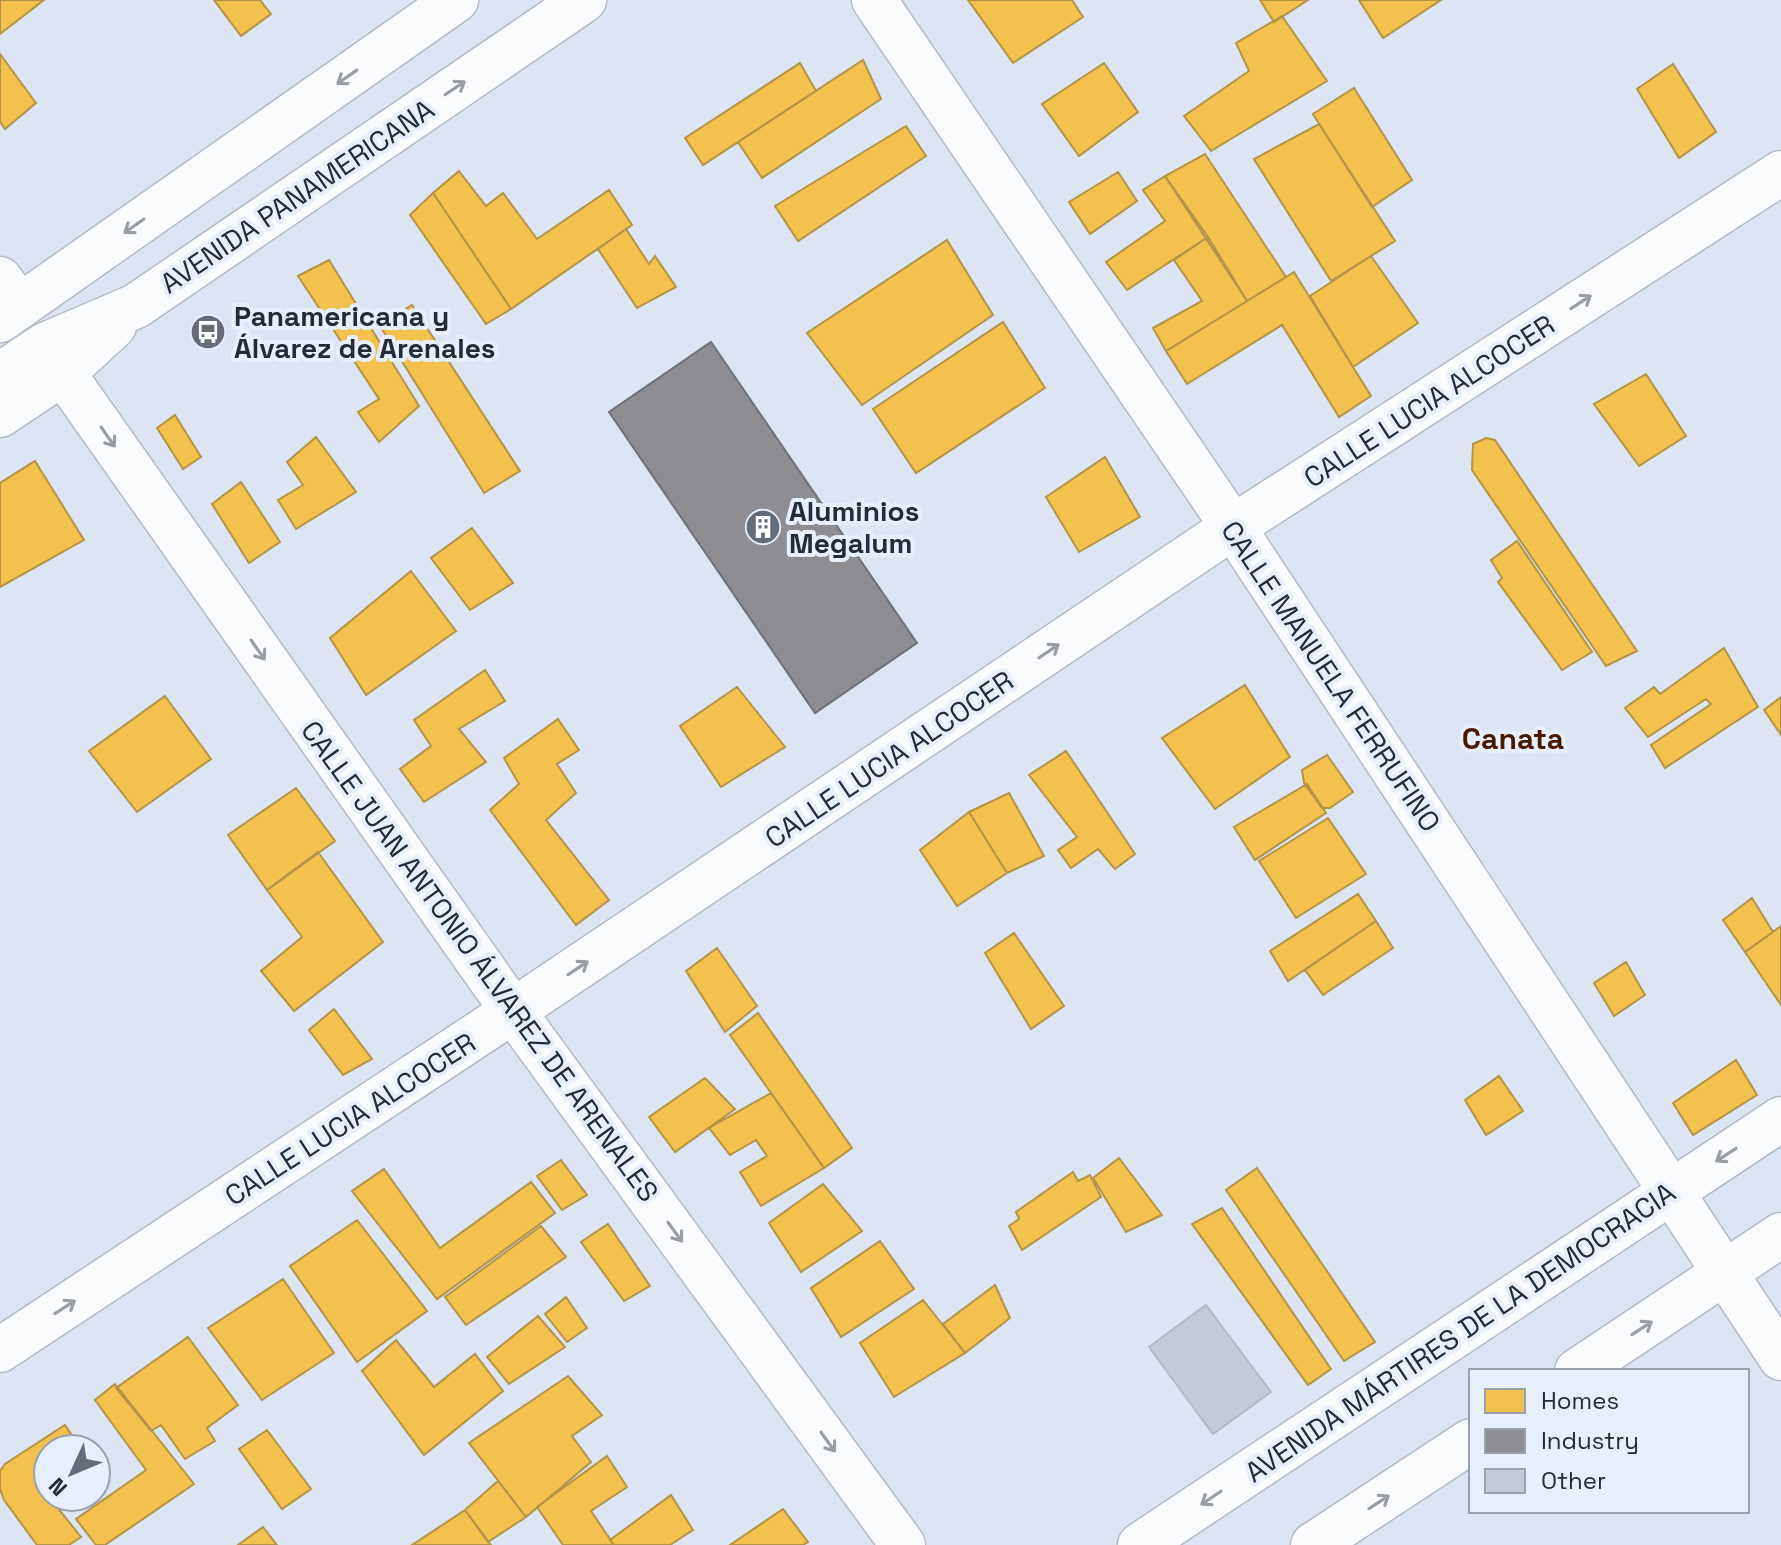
<svg xmlns="http://www.w3.org/2000/svg" width="1781" height="1545" font-family="'Space Grotesk',sans-serif">
	<rect width="100%" height="100%" fill="#dde5f3"/>
	<path fill="#f2c14e" stroke="#b49447" stroke-width="2" d="M0,0H44L0,34Z
		M214,0H260L271,14L241,36Z
		M968,0H1072L1083,17L1013,63Z
		M1260,0H1308L1274,22Z
		M1359,0H1441L1383,38Z
		M1282,16L1327,81L1211,151L1184,116L1249,71L1236,43Z
		M0,54L36,103L5,129L0,122Z
		M863,60L881,99L762,178L738,142Z
		M800,63L816,91L703,165L685,138Z
		M1104,63L1138,112L1079,156L1042,104Z
		M1673,64L1716,132L1679,158L1637,89Z
		M1354,88L1412,180L1372,207L1313,114Z
		M1319,124L1395,241L1331,281L1254,159Z
		M906,126L926,156L798,241L775,206Z
		M1205,154L1286,277L1247,301L1165,176Z
		M459,171L486,206L503,193L537,239L609,190L632,225L511,309L433,193Z
		M1118,172L1137,201L1090,234L1069,202Z
		M1165,176L1208,237L1127,290L1106,262L1165,221L1143,190Z
		M433,193L511,309L486,324L410,215Z
		M626,229L649,264L655,256L676,287L637,308L598,249Z
		M1208,237L1247,301L1166,351L1153,328L1202,301L1174,260Z
		M947,240L993,315L862,405L807,333Z
		M1371,256L1418,323L1353,367L1310,296Z
		M329,260L419,406L379,442L358,412L379,399L298,276Z
		M1294,272L1371,396L1339,417L1282,325L1187,384L1166,351Z
		M412,305L520,471L484,493L380,326Z
		M1003,322L1045,388L916,473L873,409Z
		M1646,374L1686,436L1639,466L1594,404Z
		M175,415L201,457L183,469L157,428Z
		M316,437L356,492L296,529L278,500L303,485L287,462Z
		M1486,438L1495,440L1637,651L1606,666L1472,470L1473,444Z
		M1105,457L1140,517L1079,552L1046,497Z
		M35,461L84,540L0,587V483Z
		M241,482L280,542L249,563L212,504Z
		M472,528L513,583L470,610L431,558Z
		M1517,541L1592,652L1562,670L1498,582L1502,578L1491,560Z
		M411,571L456,631L366,695L330,638Z
		M1724,648L1758,707L1665,768L1651,745L1711,704L1706,699L1648,737L1625,708L1654,687L1660,694Z
		M485,670L505,701L459,729L486,762L424,802L400,769L431,746L414,720Z
		M1245,685L1290,757L1215,809L1162,738Z
		M737,687L785,747L721,787L680,726Z
		M165,696L211,759L137,812L89,751Z
		M1781,697V735L1764,710Z
		M558,719L579,750L557,764L576,793L546,820L609,900L576,925L490,810L519,784L504,758Z
		M1066,751L1135,854L1115,869L1098,849L1071,868L1058,850L1077,837L1029,775Z
		M1327,755L1353,792L1330,808H1322L1304,783L1302,770Z
		M1307,784L1326,813L1255,860L1234,827Z
		M296,788L335,841L267,890L228,835Z
		M1009,793L1044,856L1007,873L969,812Z
		M969,812L1007,873L957,906L920,850Z
		M1328,818L1366,874L1296,918L1259,861Z
		M318,852L383,942L294,1011L261,971L302,937L267,890Z
		M1358,894L1376,921L1288,981L1270,951Z
		M1752,898L1773,932L1745,952L1723,920Z
		M1376,921L1393,948L1323,995L1305,970Z
		M1781,926V1005L1745,952Z
		M1014,933L1064,1006L1031,1029L985,953Z
		M717,948L757,1006L725,1032L686,971Z
		M1626,962L1645,995L1614,1016L1594,983Z
		M334,1009L372,1059L343,1075L309,1030Z
		M758,1013L852,1148L824,1168L730,1035Z
		M1736,1060L1757,1095L1693,1135L1673,1103Z
		M1499,1076L1523,1111L1486,1135L1465,1100Z
		M705,1078L735,1109L675,1152L649,1117Z
		M771,1093L824,1168L761,1206L740,1172L767,1156L756,1140L730,1155L709,1128Z
		M1119,1158L1162,1215L1126,1232L1093,1178Z
		M561,1160L587,1195L562,1210L537,1176Z
		M1257,1168L1375,1342L1344,1361L1226,1190Z
		M384,1169L440,1248L531,1182L555,1213L437,1299L352,1191Z
		M1073,1172L1078,1181L1090,1175L1101,1197L1022,1250L1009,1226L1019,1219L1016,1212Z
		M823,1184L862,1231L801,1272L769,1223Z
		M1222,1208L1331,1369L1308,1385L1192,1224Z
		M357,1220L427,1311L357,1362L290,1266Z
		M608,1224L650,1286L624,1301L581,1242Z
		M541,1226L566,1257L466,1325L445,1297Z
		M880,1241L914,1289L841,1337L811,1288Z
		M283,1279L334,1353L262,1400L208,1328Z
		M995,1285L1010,1318L965,1353L943,1324Z
		M566,1297L587,1328L567,1342L545,1314Z
		M923,1300L965,1353L894,1397L860,1343Z
		M538,1316L565,1347L509,1384L487,1357Z
		M188,1337L238,1405L207,1428L215,1441L185,1459L161,1425L151,1431L116,1388Z
		M396,1340L434,1387L475,1354L503,1391L424,1455L362,1371Z
		M568,1376L602,1415L572,1436L591,1462L526,1517L469,1443Z
		M115,1384L194,1484L105,1545H96L76,1519L146,1470L95,1400Z
		M65,1425L81,1449H48V1497H60L53,1502L81,1537L69,1545H37L4,1500L0,1489V1471L5,1464Z
		M267,1430L311,1489L282,1509L239,1449Z
		M607,1456L627,1487L591,1511L614,1545H563L537,1507Z
		M498,1481L526,1517L488,1542L465,1510Z
		M671,1495L693,1530L670,1545H614L610,1540Z
		M783,1509L808,1542L803,1545H730Z
		M465,1510L491,1545H412Z
		M263,1527L277,1545H238Z"/>
	<path fill="#8d8d92" stroke="#6e7077" stroke-width="2" d="M711,342L917,643L815,713L609,412Z"/>
	<path fill="#c5ccd8" stroke="#b4bbc7" stroke-width="2" d="M1206,1305L1271,1392L1213,1434L1149,1347Z"/>
	<g fill="none" stroke-linecap="round" stroke-linejoin="round">
		<defs>
			<path id="minor" d="M874,0L1233,527L1781,1358
				M0,279L20,306
				M63,373L513,1011L903,1545
				M0,1350L513,1011L1233,527L1781,173
				M1577,1371L1781,1235
				M1140,1545L1781,1119
				M1313,1545L1471,1441"/>
			<path id="primary" d="M0,320L456,0
				M0,375L45,345L136,306L584,0
				M0,415L63,373L114,326"/>
		</defs>
		<use href="#minor" stroke="#b4bbc6" stroke-width="47"/>
		<use href="#primary" stroke="#b4bbc6" stroke-width="47"/>
		<use href="#minor" stroke="#fafbfd" stroke-width="44"/>
		<use href="#primary" stroke="#fafbfd" stroke-width="44"/>
	</g>
	<defs><path id="oneway-shaft" d="M-6 0H5M1.5-3L5.5 0L1.5 3" fill="none" stroke-width="1.6" stroke-linecap="round" stroke-linejoin="round" transform="scale(2)"/></defs>
	<g stroke="#9a9da4">
		<use href="#oneway-shaft" transform="translate(347 77) rotate(145)"/>
		<use href="#oneway-shaft" transform="translate(455 88) rotate(-34)"/>
		<use href="#oneway-shaft" transform="translate(134 226) rotate(145)"/>
		<use href="#oneway-shaft" transform="translate(1581 302) rotate(-33)"/>
		<use href="#oneway-shaft" transform="translate(108 437) rotate(55)"/>
		<use href="#oneway-shaft" transform="translate(258 650) rotate(55)"/>
		<use href="#oneway-shaft" transform="translate(1049 651) rotate(-34)"/>
		<use href="#oneway-shaft" transform="translate(578 968) rotate(-34)"/>
		<use href="#oneway-shaft" transform="translate(1726 1155) rotate(147)"/>
		<use href="#oneway-shaft" transform="translate(675 1232) rotate(54)"/>
		<use href="#oneway-shaft" transform="translate(65 1307) rotate(-33)"/>
		<use href="#oneway-shaft" transform="translate(1642 1328) rotate(-33)"/>
		<use href="#oneway-shaft" transform="translate(828 1442) rotate(54)"/>
		<use href="#oneway-shaft" transform="translate(1211 1498) rotate(146)"/>
		<use href="#oneway-shaft" transform="translate(1379 1502) rotate(-33)"/>
	</g>
	<defs>
		<symbol id="bus-disc" viewBox="-11 -11 22 22"><circle r="9.5" fill="#656c79" stroke="#e8effc"/><path d="M-5-6H5V4H4V6H2V4H-2V6H-4V4H-5ZM-3.5-4V0h7V-4ZM-3.5 1.2v1.5H-2V1.2ZM2 1.2v1.5H3.5V1.2Z" fill="#fff"/></symbol>
		<symbol id="building-disc" viewBox="-11 -11 22 22"><circle r="9.5" fill="#656c79" stroke="#e8effc"/><path d="M-4-6H4V6H1V3H-1V6H-4ZM-2.5-4.3h1.7v1.8h-1.7ZM.8-4.3h1.7v1.8H.8ZM-2.5-1h1.7V.8h-1.7ZM.8-1h1.7V.8H.8Z" fill="#fff"/></symbol>
	</defs>
	<g fill-rule="evenodd">
		<use href="#bus-disc" x="188" y="312" width="40" height="40"/>
		<use href="#building-disc" x="743" y="507" width="40" height="40"/>
	</g>
	<g text-anchor="middle" stroke-width="8" stroke-linejoin="round" paint-order="stroke">
		<g font-size="28" fill="#242b37" stroke="#e8effc">
			<text transform="translate(297 196) rotate(-34)" y="10">AVENIDA PANAMERICANA</text>
			<text transform="translate(1429 401) rotate(-33)" y="10">CALLE LUCIA ALCOCER</text>
			<text transform="translate(1331 676) rotate(56)" y="10">CALLE MANUELA FERRUFINO</text>
			<text transform="translate(889 759) rotate(-34)" y="10">CALLE LUCIA ALCOCER</text>
			<text transform="translate(480 961) rotate(54)" y="10">CALLE JUAN ANTONIO ÁLVAREZ DE ARENALES</text>
			<text transform="translate(350 1119) rotate(-33)" y="10">CALLE LUCIA ALCOCER</text>
			<text transform="translate(1460 1332) rotate(-34)" y="10">AVENIDA MÁRTIRES DE LA DEMOCRACIA</text>
		</g>
		<g font-size="28" font-weight="bold" fill="#242b37" stroke="#e8effc" text-anchor="start">
			<text x="234" y="326">Panamericana y<tspan x="234" dy="32">Álvarez de Arenales</tspan></text>
			<text x="789" y="521">Aluminios<tspan x="789" dy="32">Megalum</tspan></text>
		</g>
		<g font-size="30" font-weight="bold" fill="#481b00" stroke="#e8effc">
			<text x="1513" y="749">Canata</text>
		</g>
	</g>
	<rect x="1469" y="1369" width="280" height="144" fill="#e8effc" stroke="#9aa1ad" stroke-width="2"/>
	<rect x="1485" y="1389" width="40" height="24" fill="#f2c14e" stroke="#9aa1ad" stroke-width="2"/>
	<text x="1541" y="1409" font-size="24" fill="#242b37">Homes</text>
	<rect x="1485" y="1429" width="40" height="24" fill="#8d8d92" stroke="#9aa1ad" stroke-width="2"/>
	<text x="1541" y="1449" font-size="24" fill="#242b37">Industry</text>
	<rect x="1485" y="1469" width="40" height="24" fill="#c5ccd8" stroke="#9aa1ad" stroke-width="2"/>
	<text x="1541" y="1489" font-size="24" fill="#242b37">Other</text>
	<g transform="translate(72 1473) rotate(226)"><circle r="38" fill="#e8effc" stroke="#9aa1ad" stroke-width="2"/>
	<path d="M0-6L14 30L0 20L-14 30Z" fill="#656c79"/>
	<text y="-12" font-size="22" font-weight="bold" text-anchor="middle" fill="#242b37">N</text>
	</g>
</svg>
